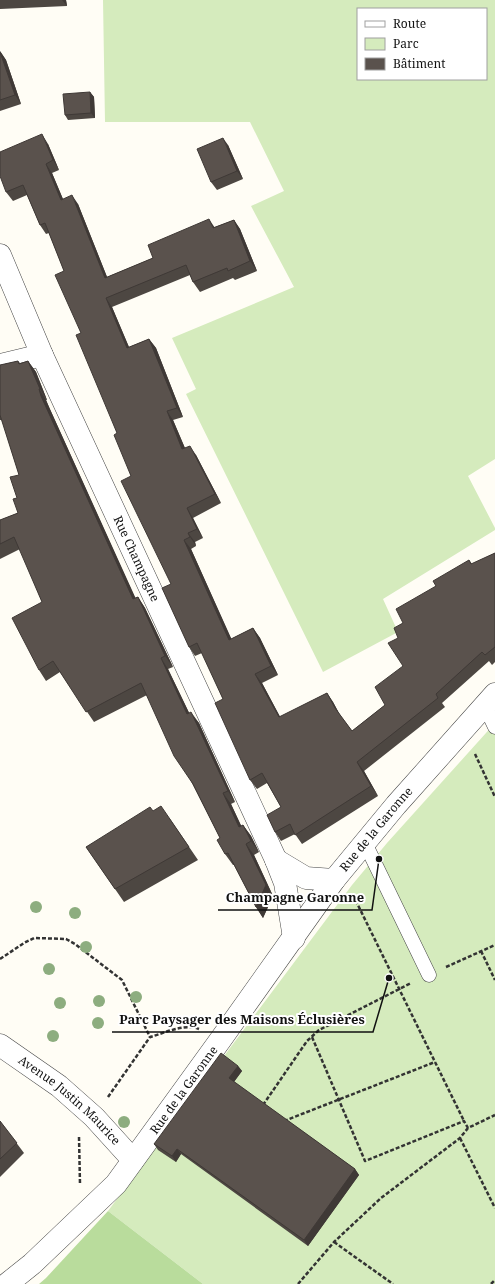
<svg xmlns="http://www.w3.org/2000/svg" width="495" height="1284" font-family="'Noto Serif',serif">
	<rect width="100%" height="100%" fill="#fffdf5"/>
	<path fill="#d5ebbd" fill-rule="evenodd" d="M103,0H495V459L468,476L495,528V530L383,599L398,632L323,672L186,394L196,389L172,338L294,287L251,206L284,191L250,122H105ZM358,9H486V79H358Z
		M495,723V1284H203L108,1211L352,885L387,843Z"/>
	<path fill="#b9dc9c" d="M108,1211L203,1284H39L46,1278Z"/>
	<g fill="none" stroke-linecap="round" stroke-linejoin="round">
		<defs>
			<path id="lane" d="M485,706L495,727
				M365,843L429,975"/>
			<g id="street">
				<path id="s1" d="M0,255L42,355L276,860L285,883L294,938"/>
				<path d="M0,365L42,355"/>
				<path d="M276,860L306,878L334,880"/>
				<path id="s2" d="M0,1045L59,1086L94,1117L133,1160"/>
				<path id="s3" d="M7,1284L32,1264L116,1184L221,1039L334,880L396,805L495,694"/>
			</g>
		</defs>
		<use href="#lane" stroke="#444" stroke-width="15"/>
		<use href="#street" stroke="#444" stroke-width="23"/>
		<path stroke="#333" stroke-width="2.5" stroke-dasharray="4 2" stroke-linecap="butt" d="M475,754L495,797
			M353,895L464,1121
			M481,951L495,980
			M0,959L24,943L34,938L66,939L75,944L122,980L150,1037C165,1033 184,1023 199,1029
			M446,967L495,945
			M312,1037L365,1161L464,1121L468,1128L495,1115
			M108,1097L150,1037
			M263,1105L307,1041L319,1030L411,983
			M284,1121L435,1062
			M79,1137L80,1184
			M460,1138L495,1208
			M334,1242L393,1284
			M298,1284L334,1242L381,1198L460,1138L468,1128
			M491,1284L495,1280"/>
		<use href="#lane" stroke="#fff" stroke-width="14"/>
		<use href="#street" stroke="#fff" stroke-width="22"/>
	</g>
	<g fill="#8dad7f">
		<circle cx="36" cy="907" r="6"/>
		<circle cx="75" cy="913" r="6"/>
		<circle cx="86" cy="947" r="6"/>
		<circle cx="49" cy="969" r="6"/>
		<circle cx="136" cy="997" r="6"/>
		<circle cx="99" cy="1001" r="6"/>
		<circle cx="60" cy="1003" r="6"/>
		<circle cx="98" cy="1023" r="6"/>
		<circle cx="53" cy="1036" r="6"/>
		<circle cx="124" cy="1122" r="6"/>
	</g>
	<path fill="#4d4742" d="M0,0H66L67,6L0,9Z
		M0,51L6,60L21,104L0,111Z
		M90,92L94,97L95,118L68,120L65,115Z
		M48,144L59,170L52,173L63,199L78,204L107,277L153,258L215,227L234,220L240,229L257,271L235,280L233,278L200,292L193,282L190,275L112,307L129,347L149,339L156,348L183,417L173,420L185,448L196,455L221,503L193,518L203,538L195,542L196,546L191,549L231,639L253,628L260,638L278,675L262,683L280,717L327,693L333,702L340,715L352,731L385,705L403,666L398,638L403,623L436,586L469,560L472,564L495,553V662L492,665L489,661L442,703L445,707L364,771L378,796L302,844L295,834L281,841L275,832L281,807L267,783L257,789L250,780L223,699L202,653L195,656L189,647L171,584L131,476L117,433L81,333L64,271L49,233L46,234L40,225L27,195L13,201L6,192Z
		M228,145L243,179L217,190L211,182Z
		M18,361L20,363L28,361L36,372L47,400H46L49,407L135,598L138,597L145,608L173,667L168,669L189,713L199,723L235,802L231,804L241,826L243,825L251,836L259,852L254,855L273,896L263,918L256,907L234,865H233L225,854L220,838L147,695L94,722L60,672L46,681L39,670L42,602L20,549L0,559V520L18,513L17,498L19,475L2,420H0V365Z
		M153,811L170,819L198,860L124,902L86,847Z
		M238,1066L242,1071L234,1082L355,1169L359,1175L308,1246L181,1154L176,1162L158,1150L154,1144Z
		M0,1121L24,1153L0,1177Z"/>
	<path fill="#3f3936" d="M62,0H66L67,6Z
		M0,51L6,60L21,104L15,95Z
		M90,92L94,97L95,118L91,113Z
		M42,134L48,144L59,170L53,160Z
		M223,138L228,145L243,179L237,171Z
		M46,164L52,173L67,209L61,200Z
		M72,195L78,204L111,287L105,278Z
		M209,219L215,228H213Z
		M234,220L240,229L257,271L250,261Z
		M106,298L112,307L133,357L127,348Z
		M149,339L156,348L183,417L177,408Z
		M28,361L36,372L47,400L40,389Z
		M39,389L46,400L49,407L141,610L133,599L41,396Z
		M167,411L173,420L189,458L182,449Z
		M190,446L196,455L221,503L215,494Z
		M187,508L193,518L203,538L197,529Z
		M188,533L195,542L196,546L190,537Z
		M184,540L191,549L236,649L229,640Z
		M138,597L145,608L173,667L165,656Z
		M253,628L260,638L278,675L271,666Z
		M161,658L168,669L195,725L187,714Z
		M255,674L262,683L285,726L279,717Z
		M327,693L333,702L341,717L335,708Z
		M191,712L199,723L235,802L228,791Z
		M357,762L364,771L378,796L371,786Z
		M223,793L231,804L247,838L239,827Z
		M243,825L251,836L259,852L251,841Z
		M246,844L254,855L273,896L263,918L256,907Z
		M238,1066L242,1071L233,1083L229,1078Z
		M177,1149L181,1154L176,1162L172,1156Z
		M355,1169L359,1175L308,1246L304,1240Z"/>
	<path fill="#5a524d" stroke="#3f3936" d="M0,52L15,95L0,100Z
		M90,92L91,113L65,115L63,94Z
		M42,134L53,160L46,164L61,200L72,195L105,278L153,258L148,245L209,219L213,228L234,220L250,261L228,271L227,268L193,282L186,265L106,298L127,348L149,339L177,408L167,411L182,449L190,446L215,494L187,508L197,529L188,533L190,537L184,540L229,640L253,628L271,666L255,674L279,717L327,693L335,708L352,731L385,705L375,687L403,666L388,643L398,638L394,628L403,623L396,609L436,586L433,581L469,560L471,564L495,553V647L485,655L482,652L436,694L438,698L357,762L371,786L295,835L290,824L275,832L267,815L281,807L262,773L250,780L215,703L223,699L197,643L189,647L162,588L171,584L121,481L131,476L114,435L117,433L76,335L81,333L55,275L64,271L45,223L40,225L23,185L6,192L0,176V152Z
		M223,138L237,171L211,182L197,149Z
		M18,361L19,364L28,361L40,389H39L41,396L133,599L138,597L165,656L161,658L187,714L191,712L228,791L223,793L239,827L243,825L251,841L246,844L266,885L256,907L228,853L225,854L217,840L220,838L193,784L174,756L141,683L86,712L53,661L39,670L12,618L42,602L14,537L0,544V520L18,513L13,499L17,498L10,477L19,475L0,415V365Z
		M161,806L189,847L115,889L86,847L150,807L153,811Z
		M221,1053L238,1066L229,1078L355,1169L304,1240L177,1149L172,1156L154,1144Z
		M0,1121L17,1143L0,1159Z"/>
	<g text-anchor="middle" stroke-width="4" stroke-linejoin="round" paint-order="stroke">
		<g font-size="12" fill="#111" stroke="#fff">
			<text dy="4" stroke="none"><textPath href="#s1" startOffset="333">Rue Champagne</textPath></text>
			<text dy="4" stroke="none"><textPath href="#s3" startOffset="588">Rue de la Garonne</textPath></text>
			<text dy="4" stroke="none"><textPath href="#s3" startOffset="264">Rue de la Garonne</textPath></text>
			<text dy="4" stroke="none"><textPath href="#s2" startOffset="89">Avenue Justin Maurice</textPath></text>
		</g>
	</g>
	<path fill="none" stroke="#111" stroke-width="1.5" d="M379 859L372 910H218M389 978L373 1032H112"/>
	<g fill="#111" stroke="#fff" stroke-width="1.5">
		<circle cx="379" cy="859" r="4"/>
		<circle cx="389" cy="978" r="4"/>
	</g>
	<g font-size="13" text-anchor="middle" font-weight="bold" fill="#111" stroke="#fff" stroke-width="4" stroke-linejoin="round" paint-order="stroke">
		<text x="295" y="902">Champagne Garonne</text>
		<text x="242" y="1024">Parc Paysager des Maisons Éclusières</text>
	</g>
	<rect x="357" y="8" width="130" height="72" fill="#ffffff" stroke="#a0a0a0"/>
	<rect x="365" y="21" width="20" height="6" fill="#ffffff" stroke="#a0a0a0"/>
	<text x="393" y="28" font-size="12" fill="#111111">Route</text>
	<rect x="365" y="38" width="20" height="12" fill="#d5ebbd" stroke="#a0a0a0"/>
	<text x="393" y="48" font-size="12" fill="#111111">Parc</text>
	<rect x="365" y="58" width="20" height="12" fill="#5a524d" stroke="#a0a0a0"/>
	<text x="393" y="68" font-size="12" fill="#111111">Bâtiment</text>
</svg>
